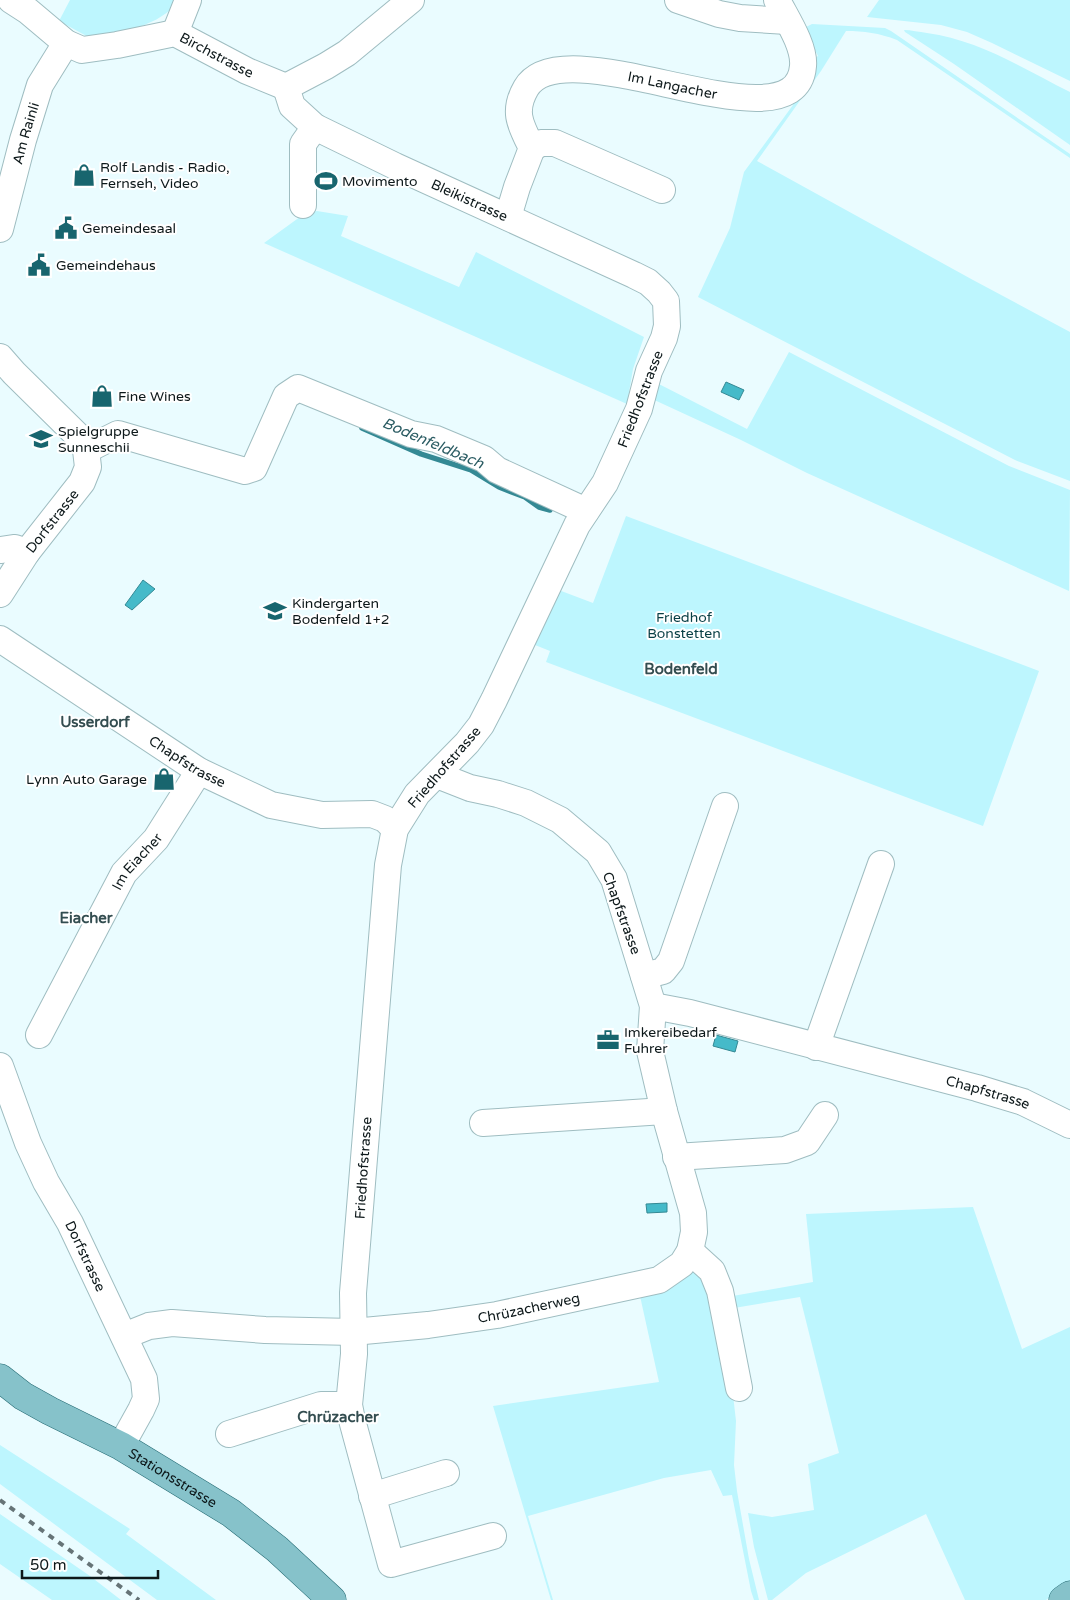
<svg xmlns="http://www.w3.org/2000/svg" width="1070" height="1600" font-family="'Varela Round',sans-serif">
	<rect width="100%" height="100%" fill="#eafcff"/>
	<path fill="#bdf6fe" d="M70,0H179C160,27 122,31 92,39L59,21Z
		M879,0H1070V81L992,43L967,32L941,25L867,17Z
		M812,24L885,28L891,31L1070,154V158L897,40C879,33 864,31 846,31L821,71L757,161L973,280L1070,332V481L1015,460L698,297L730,228L744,172L793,105L792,100L815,58L818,56L815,50H812L806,27Z
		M904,30C911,30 919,32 927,33C979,40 1024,69 1070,92V145L954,64L905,32Z
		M317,211L348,216L341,236L459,287L476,252L644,337L633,369L627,404L264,243L304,214Z
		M789,352L1009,466L1070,490L1069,591L807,473L741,440L650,398L653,381L747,429Z
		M626,516L1039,671L983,826L546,662L550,651L530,643L556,589L593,603Z
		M973,1207L1022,1349L1070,1327V1583L1046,1600H965L926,1514L806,1573L772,1600H768L754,1547L748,1513L772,1517L814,1510L808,1464L839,1453L800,1297L728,1309L727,1297L813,1282L806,1214Z
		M701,1268L729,1360L736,1421L734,1465L737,1491L749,1559L759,1600H754L751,1591L732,1495L723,1496L711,1470L664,1478L528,1516L553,1600H551L493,1406L659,1382L640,1296L683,1274Z
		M0,1445L130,1529L126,1534L216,1600H157L0,1484Z
		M0,1514L90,1576L121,1600H52L0,1564Z"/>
	<path fill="#45bac9" stroke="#348994" d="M726,382L744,390L739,400L721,392Z
		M143,580L155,589L132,610L125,605Z
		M716,1035L738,1041L735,1052L713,1046Z
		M667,1203V1212L647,1213L646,1204Z"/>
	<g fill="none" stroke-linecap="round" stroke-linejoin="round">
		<path stroke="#348994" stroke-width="5.5" d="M362,428L421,454L471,470L499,487L525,497L539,507L550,510"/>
		<defs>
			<g id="minor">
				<path id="s1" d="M11,0L28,11L66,43L82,50L117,45L175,33L247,71L286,87"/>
				<path d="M678,0L719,14L740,18L787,21"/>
				<path d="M175,33L188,0"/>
				<path id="s2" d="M286,87L292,106L315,127L395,166L634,275L648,282L659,292L666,301L667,326L664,338L649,371L639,409L605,483L577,525L494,700L481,725L467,743L417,794L395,829L388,865L353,1293L354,1354L349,1405L352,1420L391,1564L493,1536"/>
				<path d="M286,87L326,66L347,53L411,0"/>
				<path d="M532,148L541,143H555L662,190"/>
				<path d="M303,205V144L315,127"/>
				<path id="s3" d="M508,217L517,187L532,148C521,126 512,112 526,88C564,23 796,155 803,66C805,46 786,18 777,0"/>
				<path id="s4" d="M0,229L23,140L40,85L66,43"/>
				<path d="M0,357L14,373L81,439L86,450L88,467L82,482L27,552L0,594"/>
				<path d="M86,450L118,434L245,471L254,468L286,396L298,388L411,434L436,439L484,459L497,470L586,511"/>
				<path d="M0,550L15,548L27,552"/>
				<path id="s5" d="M0,639L199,771L271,805L322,815L372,814L385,819L395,829"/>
				<path d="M644,976L663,971L671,961L725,806"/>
				<path id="s6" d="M653,1006L690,1013L977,1088L1023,1102L1070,1125"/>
				<path id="s7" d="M39,1035L124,873L156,839L199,771"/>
				<path d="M816,1047L881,864"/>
				<path id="s8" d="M0,1066L28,1143L46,1182L70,1223L144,1379L146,1399L141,1410L121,1446"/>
				<path d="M483,1123L664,1111"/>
				<path d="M676,1157L785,1150L807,1142L825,1115"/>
				<path d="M690,1251L712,1271L720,1291L739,1388"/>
				<path id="s9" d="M124,1336L149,1326L172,1323L265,1330L353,1332L428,1325L497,1315L659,1280L682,1264L690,1251L694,1232L693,1213L664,1111L650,1051L653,1006L614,879L598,852L560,820L526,803L498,794L470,788L437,775"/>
				<path d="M229,1434L321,1405H349"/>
				<path d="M372,1496L446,1473"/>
			</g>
			<g id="major">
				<path id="s10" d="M0,1378L23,1396L50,1411L121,1446L231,1513L277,1549L332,1600"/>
				<path d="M1063,1600L1070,1595"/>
			</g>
		</defs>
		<use href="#minor" stroke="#9fbdc1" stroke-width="28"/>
		<use href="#major" stroke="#276c75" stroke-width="29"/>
		<use href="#minor" stroke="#fff" stroke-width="26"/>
		<use href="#major" stroke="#86c2ca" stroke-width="28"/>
		<path stroke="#667477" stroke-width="4" stroke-dasharray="6 6" stroke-linecap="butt" d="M0,1500L139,1600"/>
	</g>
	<defs>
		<symbol id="shop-bare" viewBox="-9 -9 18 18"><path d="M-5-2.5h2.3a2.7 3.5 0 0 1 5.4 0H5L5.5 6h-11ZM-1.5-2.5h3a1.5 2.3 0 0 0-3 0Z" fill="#18656e" stroke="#fff" stroke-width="2.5" paint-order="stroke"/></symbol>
		<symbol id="stadium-bare" viewBox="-9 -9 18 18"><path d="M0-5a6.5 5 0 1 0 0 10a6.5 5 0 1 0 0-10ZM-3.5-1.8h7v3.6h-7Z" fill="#18656e" stroke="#fff" stroke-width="2.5" paint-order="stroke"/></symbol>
		<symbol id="civic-bare" viewBox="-9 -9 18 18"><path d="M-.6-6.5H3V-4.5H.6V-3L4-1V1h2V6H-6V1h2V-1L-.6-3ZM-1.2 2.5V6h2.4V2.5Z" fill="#18656e" stroke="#fff" stroke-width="2.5" paint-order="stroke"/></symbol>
		<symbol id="school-bare" viewBox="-9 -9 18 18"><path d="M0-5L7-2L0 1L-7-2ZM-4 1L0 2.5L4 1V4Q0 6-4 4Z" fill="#18656e" stroke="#fff" stroke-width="2.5" paint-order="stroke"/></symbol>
		<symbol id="office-bare" viewBox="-9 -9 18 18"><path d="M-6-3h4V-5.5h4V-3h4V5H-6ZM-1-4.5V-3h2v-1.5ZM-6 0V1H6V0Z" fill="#18656e" stroke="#fff" stroke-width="2.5" paint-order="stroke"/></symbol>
	</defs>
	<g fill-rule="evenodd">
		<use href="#shop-bare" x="68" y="159" width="32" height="32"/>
		<use href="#stadium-bare" x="310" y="165" width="32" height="32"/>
		<use href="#civic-bare" x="50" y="212" width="32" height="32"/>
		<use href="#civic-bare" x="23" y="249" width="32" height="32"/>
		<use href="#shop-bare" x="86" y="380" width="32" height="32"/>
		<use href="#school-bare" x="25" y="423" width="32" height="32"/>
		<use href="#school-bare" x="259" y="595" width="32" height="32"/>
		<use href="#shop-bare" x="148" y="763" width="32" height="32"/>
		<use href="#office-bare" x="592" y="1024" width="32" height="32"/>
	</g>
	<g text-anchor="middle" stroke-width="4" stroke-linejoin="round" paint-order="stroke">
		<g font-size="14" fill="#0d181a" stroke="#fff">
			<text dy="5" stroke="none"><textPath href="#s1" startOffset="229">Birchstrasse</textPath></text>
			<text dy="5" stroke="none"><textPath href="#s3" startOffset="291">Im Langacher</textPath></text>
			<text dy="5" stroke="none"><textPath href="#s4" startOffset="99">Am Rainli</textPath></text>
			<text dy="5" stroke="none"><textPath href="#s2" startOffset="222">Bleikistrasse</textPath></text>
			<text transform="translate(640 399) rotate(-69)" y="5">Friedhofstrasse</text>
			<text transform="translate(52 521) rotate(-52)" y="5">Dorfstrasse</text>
			<text dy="5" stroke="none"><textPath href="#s5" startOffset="224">Chapfstrasse</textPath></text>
			<text transform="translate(444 767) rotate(-49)" y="5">Friedhofstrasse</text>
			<text dy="5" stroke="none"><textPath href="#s7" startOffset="200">Im Eiacher</textPath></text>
			<text transform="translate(622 913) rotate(70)" y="5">Chapfstrasse</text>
			<text dy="5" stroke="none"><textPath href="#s6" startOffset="346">Chapfstrasse</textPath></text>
			<text transform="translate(363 1168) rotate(-86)" y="5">Friedhofstrasse</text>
			<text dy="5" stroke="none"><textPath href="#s8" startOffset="209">Dorfstrasse</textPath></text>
			<text dy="5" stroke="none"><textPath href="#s9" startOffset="409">Chrüzacherweg</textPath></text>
			<text dy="5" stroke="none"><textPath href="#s10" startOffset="200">Stationsstrasse</textPath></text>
		</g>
		<g font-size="14" fill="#0d181a" stroke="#fff" text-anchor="start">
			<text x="100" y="172">Rolf Landis - Radio,<tspan x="100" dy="16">Fernseh, Video</tspan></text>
			<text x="342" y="186">Movimento</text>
			<text x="82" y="233">Gemeindesaal</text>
			<text x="56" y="270">Gemeindehaus</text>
			<text x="118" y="401">Fine Wines</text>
			<text x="58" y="436">Spielgruppe<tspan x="58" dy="16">Sunneschii</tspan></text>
			<text x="292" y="608">Kindergarten<tspan x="292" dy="16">Bodenfeld 1+2</tspan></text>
			<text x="147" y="784" text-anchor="end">Lynn Auto Garage</text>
			<text x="624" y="1037">Imkereibedarf<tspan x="624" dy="16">Fuhrer</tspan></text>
		</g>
		<g font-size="14" fill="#083f45" stroke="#fff">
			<text x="684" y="622">Friedhof<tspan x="684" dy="16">Bonstetten</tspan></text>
		</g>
		<g font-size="15" font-style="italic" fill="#2c5d64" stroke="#fff">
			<text transform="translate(433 443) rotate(23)" y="5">Bodenfeldbach</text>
		</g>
		<g font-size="15" font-weight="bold" fill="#334d50" stroke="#fff">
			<text x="681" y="674">Bodenfeld</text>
			<text x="95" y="727">Usserdorf</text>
			<text x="86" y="923">Eiacher</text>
			<text x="338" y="1422">Chrüzacher</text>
		</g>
	</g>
	<path d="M22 1570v8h136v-8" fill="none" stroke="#0d181a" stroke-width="2.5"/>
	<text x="30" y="1570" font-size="15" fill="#0d181a" stroke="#ffffff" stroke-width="4" paint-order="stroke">50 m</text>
</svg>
